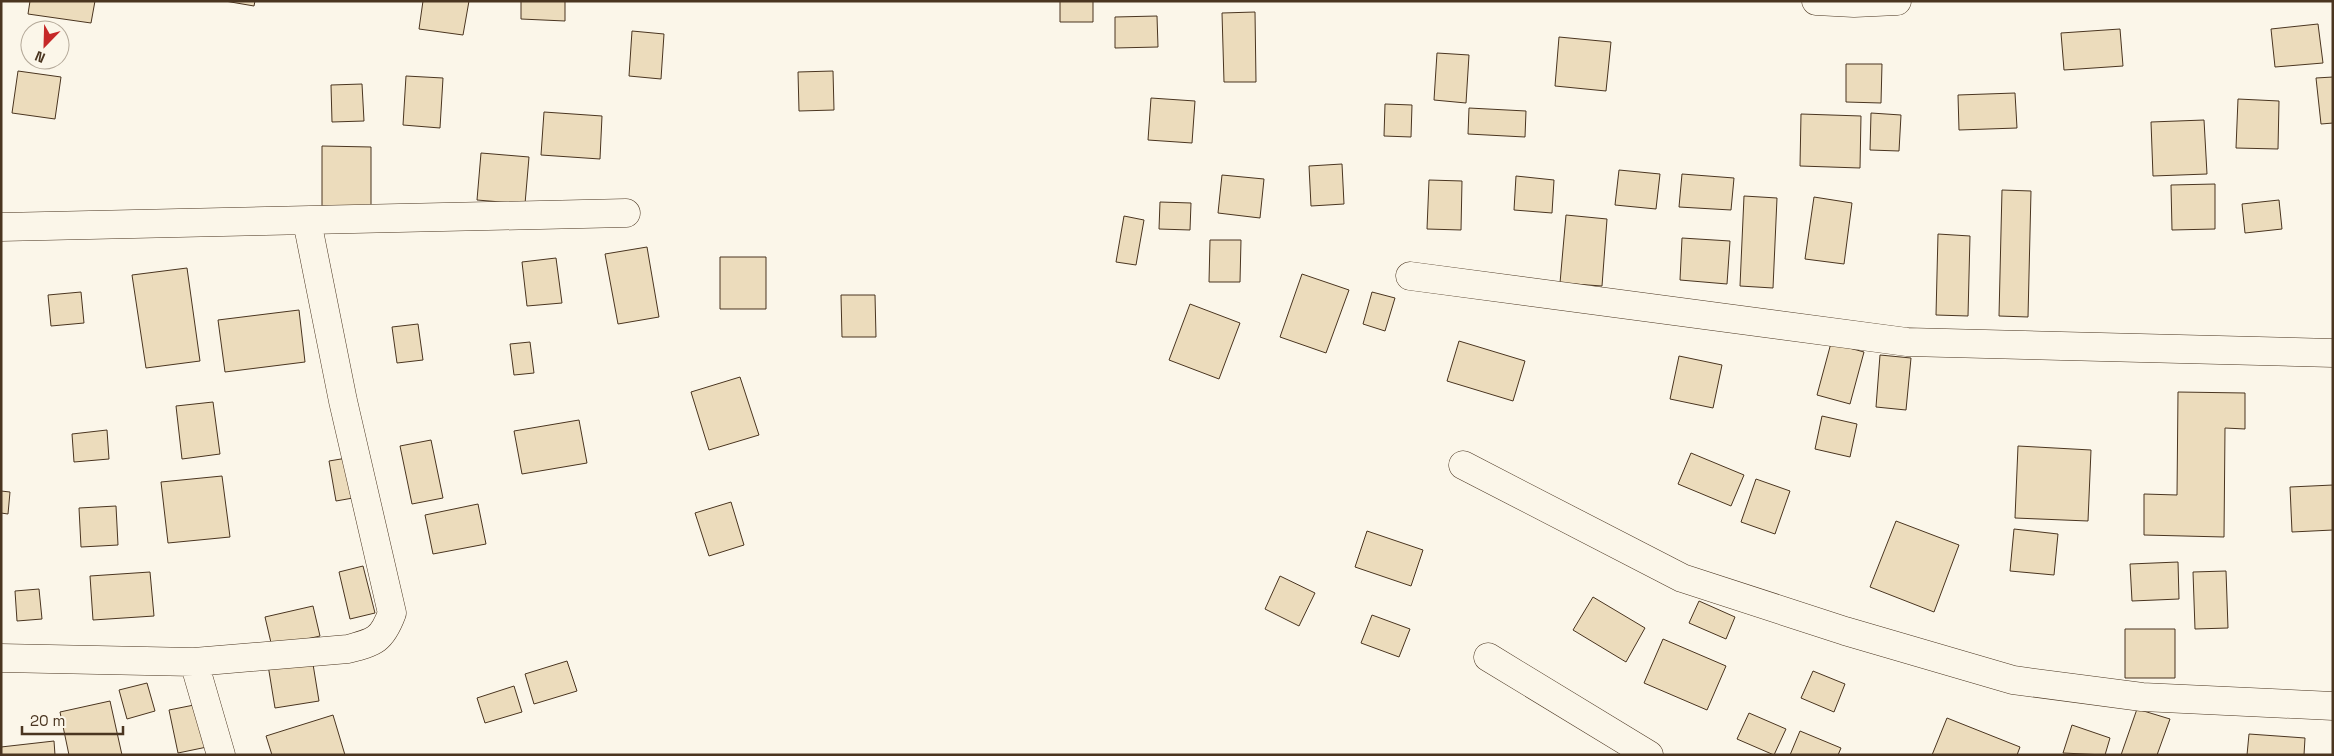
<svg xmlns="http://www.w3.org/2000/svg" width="2334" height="756" font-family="'Space Grotesk',sans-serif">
	<rect width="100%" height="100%" fill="#fbf6e9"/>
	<path fill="#ecdcbc" stroke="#4a3520" d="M30,1H95L91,23L28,14Z
		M225,1H255L254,6Z
		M423,1H469L463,35L419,29Z
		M521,1H565V21L521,19Z
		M1060,1H1093V22H1060Z
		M1255,12L1256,82H1224L1222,13Z
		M1157,16L1158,47L1115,48V17Z
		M2318,24L2323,63L2275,67L2271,29Z
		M2120,29L2123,66L2064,70L2061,33Z
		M632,31L664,34L661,79L629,76Z
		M1559,37L1611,42L1606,91L1555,86Z
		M1437,53L1469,55L1466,103L1434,100Z
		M1846,64H1882L1881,103L1846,102Z
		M18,71L61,77L55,119L12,113Z
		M833,71L834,110L799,111L798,72Z
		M406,76L443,78L440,128L403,125Z
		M2333,77V123L2321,124L2316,78Z
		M362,84L364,121L332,122L331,85Z
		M2015,93L2017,128L1959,130L1958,95Z
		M1151,98L1195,101L1192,143L1148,140Z
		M2238,99L2279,101L2278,149L2236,148Z
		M1385,104L1412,105L1411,137L1384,136Z
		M1469,108L1526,111L1525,137L1468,134Z
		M544,112L602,116L600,159L541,155Z
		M1871,113L1901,115L1899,151L1870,150Z
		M1801,114L1861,116L1860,168L1800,166Z
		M2204,120L2207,174L2153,176L2151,122Z
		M322,146L371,147V207L322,206Z
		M481,153L529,157L525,204L477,200Z
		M1342,164L1344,204L1311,206L1309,166Z
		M1619,170L1660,174L1656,209L1615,205Z
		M1682,174L1734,178L1731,210L1679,207Z
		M1222,175L1264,179L1260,218L1218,213Z
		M1516,176L1554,180L1552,213L1514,210Z
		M1429,180L1462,181L1461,230L1427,229Z
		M2215,184V229L2172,230L2171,185Z
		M2002,190L2031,191L2028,317L1999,316Z
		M1744,196L1777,198L1773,288L1740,286Z
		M1814,197L1852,203L1844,264L1805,259Z
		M2279,200L2282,229L2245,233L2242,204Z
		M1160,202L1191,203L1190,230L1159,229Z
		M1566,215L1607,219L1602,286L1560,283Z
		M1124,216L1144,220L1136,265L1116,262Z
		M1938,234L1970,236L1968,316L1936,315Z
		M1682,238L1730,241L1727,284L1680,280Z
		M1210,240H1241L1240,282H1209Z
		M647,247L659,317L618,324L605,254Z
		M720,257H766V309H720Z
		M556,258L562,303L527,306L522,262Z
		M187,268L200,361L146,368L132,275Z
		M1302,274L1349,290L1326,353L1280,337Z
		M81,292L84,323L51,326L48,295Z
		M1372,292L1395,298L1385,331L1363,324Z
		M841,295H875L876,337H842Z
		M1190,304L1240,323L1219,379L1169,360Z
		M299,310L305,362L225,372L218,320Z
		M418,324L423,360L397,363L392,327Z
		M1459,341L1525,361L1513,401L1447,381Z
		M530,342L534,373L514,375L510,344Z
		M1831,343L1864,352L1850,404L1817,395Z
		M1880,355L1911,358L1906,410L1876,407Z
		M1679,356L1722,365L1713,408L1670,399Z
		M740,377L759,435L709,450L691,392Z
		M2178,392L2245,393V429L2225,428L2224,537L2144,535V494L2177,495Z
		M213,402L220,454L182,459L176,406Z
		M1822,416L1857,424L1850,457L1815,449Z
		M579,420L587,463L522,474L514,431Z
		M107,430L109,459L74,462L72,434Z
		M431,440L443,498L412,504L400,446Z
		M2018,446L2091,450L2088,521L2015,518Z
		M1691,453L1744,475L1731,506L1678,484Z
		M347,458L353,498L336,501L329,461Z
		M222,476L230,537L168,543L161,482Z
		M1756,479L1790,491L1775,534L1741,522Z
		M2333,485V530L2292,532L2290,487Z
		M1,491L10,492L8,514L1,513Z
		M731,502L744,545L709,556L695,513Z
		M478,504L486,544L433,554L425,515Z
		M116,506L118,545L81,547L79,508Z
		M1896,521L1959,545L1934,612L1870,587Z
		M2014,529L2058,534L2054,575L2010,571Z
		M1367,531L1423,550L1411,586L1355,567Z
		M2178,562L2179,599L2132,601L2130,564Z
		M363,566L375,613L350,619L339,572Z
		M2226,571L2228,628L2195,629L2193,572Z
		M150,572L154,616L93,620L90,576Z
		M1280,576L1315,593L1299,626L1265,609Z
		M39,589L42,619L17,621L15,591Z
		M1593,597L1645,628L1626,662L1573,630Z
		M1699,601L1735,617L1726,639L1689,623Z
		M313,606L320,636L272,647L265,617Z
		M1372,615L1410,629L1399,657L1361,643Z
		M2125,629H2175V678H2125Z
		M1663,639L1726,666L1707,710L1644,683Z
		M312,658L319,701L275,708L268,665Z
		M567,661L577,691L534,704L525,674Z
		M1813,671L1845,684L1834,712L1801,698Z
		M147,683L155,711L127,719L119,690Z
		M514,686L522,712L485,723L477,698Z
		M110,701L122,755H69L60,712Z
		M199,704L207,747L178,753L169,710Z
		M2137,709L2170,719L2157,755H2121Z
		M1749,713L1786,729L1774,755L1737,739Z
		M333,715L345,755H272L266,736Z
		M1947,718L2020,747L2017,755H1932Z
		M2072,725L2110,738L2105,755L2063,753Z
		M1800,731L1841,748L1838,755H1790Z
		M2249,734L2305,738L2304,755H2247Z
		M54,741L55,755H1V747Z"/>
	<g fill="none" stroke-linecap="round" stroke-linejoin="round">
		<defs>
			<path id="minor" d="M1816,1L1854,3L1897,1
				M1,227L626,213
				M1410,276L1907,342L2333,353
				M1463,465L1682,578L1845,631L2013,680L2142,697L2333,706
				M1488,657L1649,755
				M1,658L194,662L348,649C375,642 382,640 392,613L343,401L307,221
				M194,662L221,755"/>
		</defs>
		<use href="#minor" stroke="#4a3520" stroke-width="29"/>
		<use href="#minor" stroke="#fbf6e9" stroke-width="28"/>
	</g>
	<rect width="2334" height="756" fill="none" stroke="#4a3520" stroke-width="5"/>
	<g transform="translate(45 45) rotate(203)"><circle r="24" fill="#fbf6e9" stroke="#b4a999"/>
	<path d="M0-4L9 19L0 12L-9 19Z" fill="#c62828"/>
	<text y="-8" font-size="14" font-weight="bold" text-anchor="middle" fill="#4a3520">N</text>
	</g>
	<path d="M22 726v8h101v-8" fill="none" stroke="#4a3520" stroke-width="2.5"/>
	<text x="30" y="726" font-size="15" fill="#4a3520" stroke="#fbf6e9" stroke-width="4" paint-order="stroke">20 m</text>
</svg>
